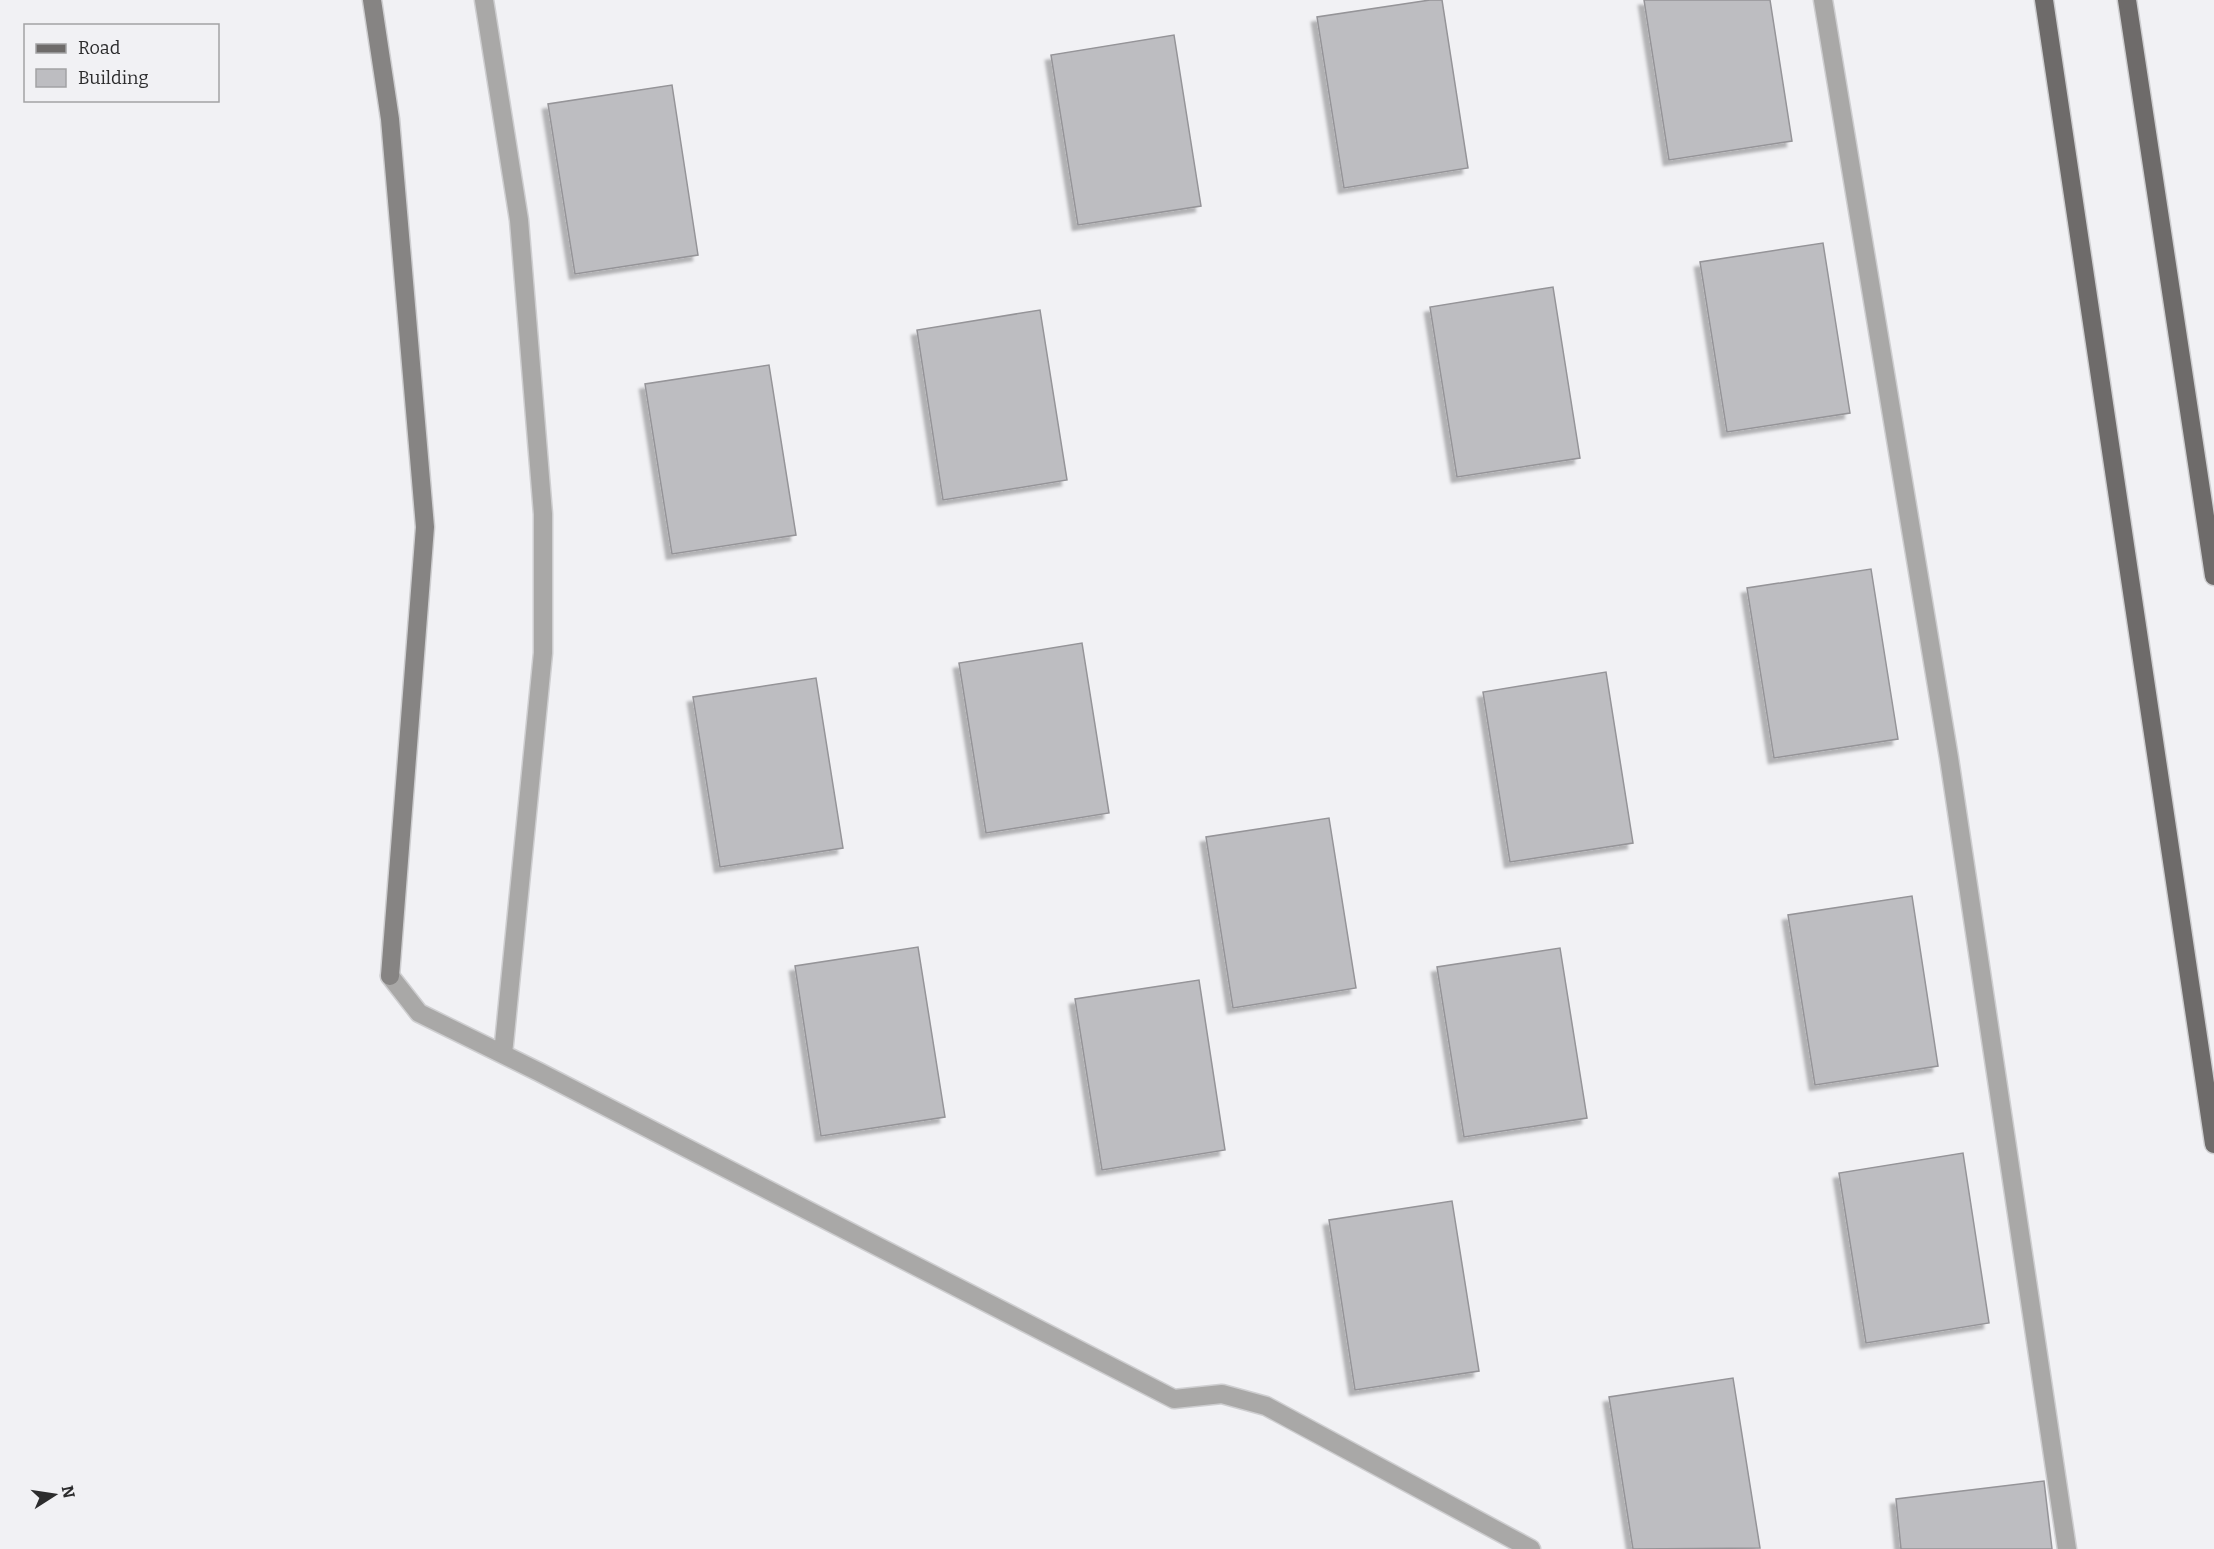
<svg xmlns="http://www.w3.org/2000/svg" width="2214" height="1549" font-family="Bitter,serif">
	<defs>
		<filter id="shadow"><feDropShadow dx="-5.5" dy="5.5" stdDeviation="1.5" flood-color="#0004"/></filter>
	</defs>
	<rect width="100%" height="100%" fill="#f1f1f4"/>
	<path fill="#bdbdc1" stroke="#959498" stroke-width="1.5" filter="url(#shadow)" d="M1430,0H1442L1468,168L1344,188L1317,17Z
		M1644,0H1770L1792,141L1669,160Z
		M1174,35L1201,206L1078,225L1051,55Z
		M672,85L698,255L575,274L548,104Z
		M1823,243L1850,413L1727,432L1700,262Z
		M1553,287L1580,458L1457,477L1430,307Z
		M1040,310L1067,480L943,500L917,330Z
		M769,365L796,535L672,554L645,384Z
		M1871,569L1898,739L1774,758L1747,588Z
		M1082,643L1109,813L986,833L959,663Z
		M1606,672L1633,843L1510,862L1483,692Z
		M816,678L843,848L720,867L693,697Z
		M1329,818L1356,988L1233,1008L1206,837Z
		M1912,896L1938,1066L1815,1085L1788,915Z
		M918,947L945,1117L821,1136L795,966Z
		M1560,948L1587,1118L1464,1137L1437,967Z
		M1199,980L1225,1150L1102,1170L1075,999Z
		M1963,1153L1989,1323L1866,1343L1839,1173Z
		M1452,1201L1479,1371L1355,1390L1329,1220Z
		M1733,1378L1760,1548L1633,1549L1609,1397Z
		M2044,1481L2052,1549H1901L1896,1499Z"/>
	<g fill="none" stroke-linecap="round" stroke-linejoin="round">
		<defs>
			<path id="lane" d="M484,0L519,220L543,514V653L503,1054
				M1823,0L1949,758L2067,1549
				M390,976L419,1013L539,1072L1174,1399L1222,1394L1266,1406L1531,1549"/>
			<path id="secondary" d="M372,0L390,119L425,527L390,976"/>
			<path id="primary" d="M2044,0L2214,1144
				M2127,0L2214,576"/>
		</defs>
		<use href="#lane" stroke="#ceced0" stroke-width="21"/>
		<use href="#secondary" stroke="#ceced0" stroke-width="21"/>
		<use href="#primary" stroke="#ceced0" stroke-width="21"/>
		<use href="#lane" stroke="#a9a8a7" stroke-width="18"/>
		<use href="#secondary" stroke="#868483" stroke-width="18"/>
		<use href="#primary" stroke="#6e6b6a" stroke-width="18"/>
	</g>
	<rect x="24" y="24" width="195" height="78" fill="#f1f1f4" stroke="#a2a2a4" stroke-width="1.5"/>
	<rect x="36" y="44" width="30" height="9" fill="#6e6b6a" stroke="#a2a2a4" stroke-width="1.5"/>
	<text x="78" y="54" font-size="18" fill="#2c2c2d">Road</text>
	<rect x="36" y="69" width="30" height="18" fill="#bdbdc1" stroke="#a2a2a4" stroke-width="1.5"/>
	<text x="78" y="84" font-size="18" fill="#2c2c2d">Building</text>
	<g transform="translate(54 1495) rotate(78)" stroke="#f1f1f4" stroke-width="4.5" paint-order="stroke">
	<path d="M0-4.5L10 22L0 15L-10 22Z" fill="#2c2c2d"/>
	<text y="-9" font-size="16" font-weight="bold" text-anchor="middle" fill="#2c2c2d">N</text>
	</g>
</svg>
